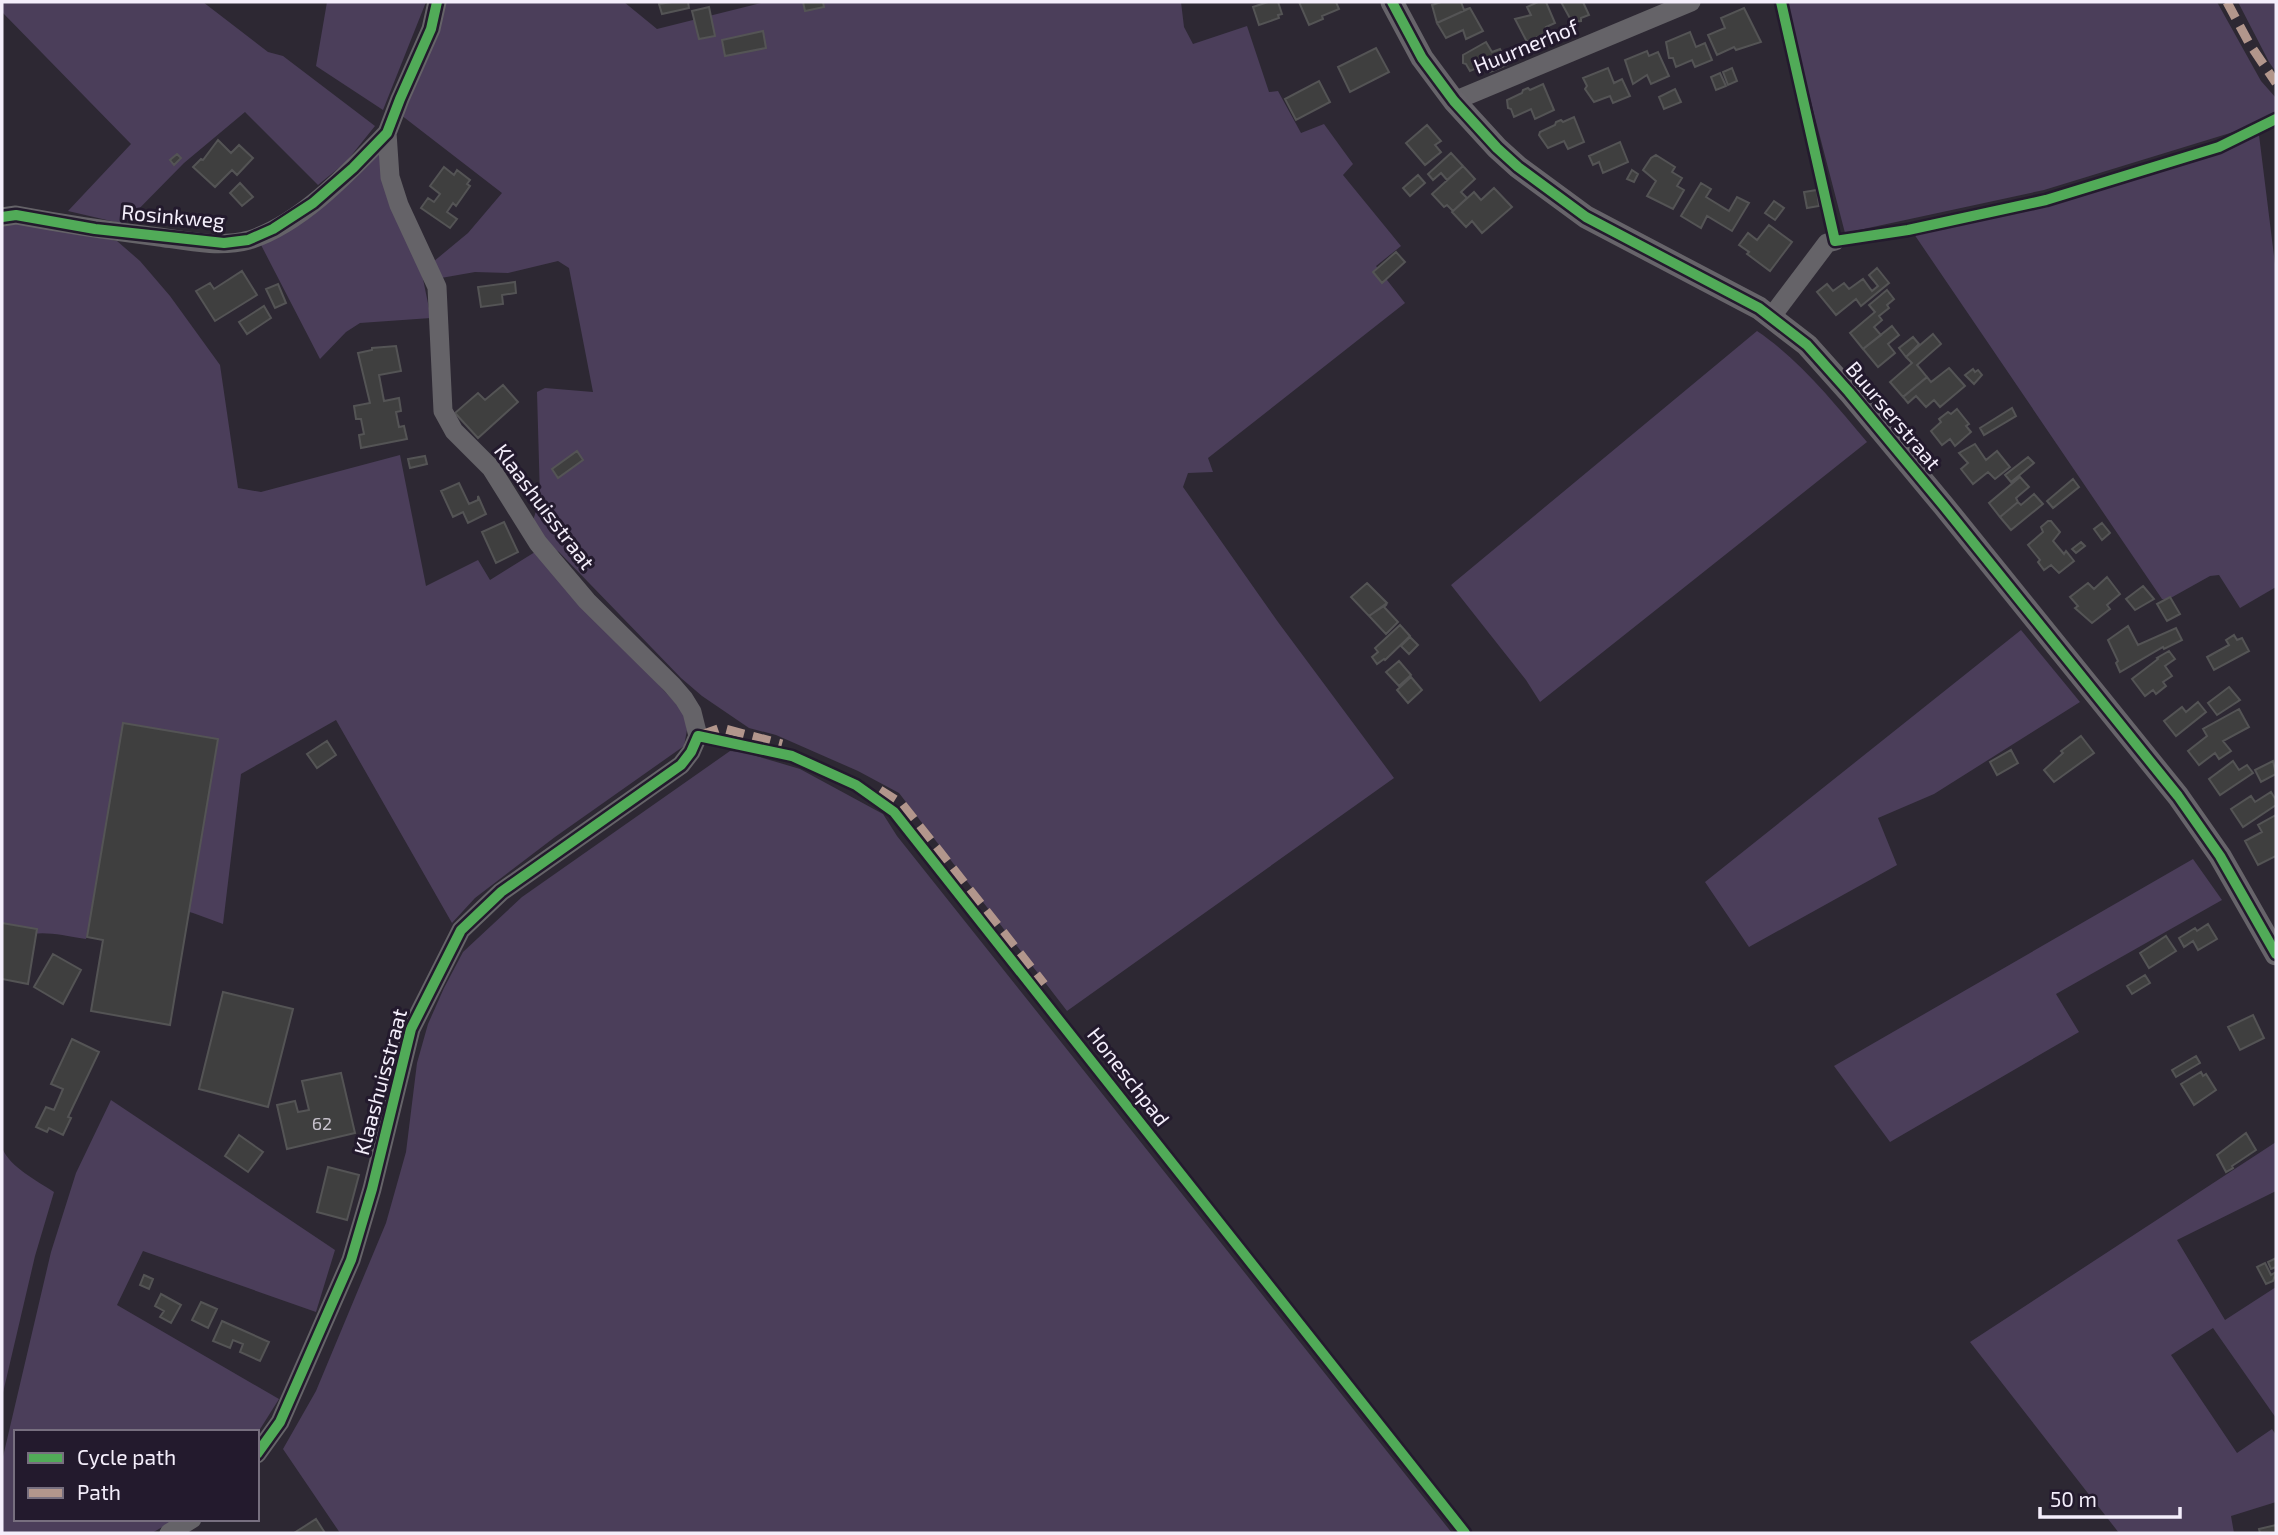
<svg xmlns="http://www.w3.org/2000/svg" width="2278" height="1535" font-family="'Exo 2',sans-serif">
	<rect width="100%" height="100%" fill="#2d2833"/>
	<path fill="#4b3e5a" d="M2,2H203L268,52L283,56L375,126L346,162L318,185L245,112L184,163L124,224L68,211L131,144L2,12Z
		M327,2H426L383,110L316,66Z
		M442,2H624L657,29L765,2H1181L1184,27L1193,44L1247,26L1269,92L1278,91L1301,133L1324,124L1353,164L1343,175L1401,246L1376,266L1405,303L1208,458L1213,472L1188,473L1183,487L1278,622L1394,778L1067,1011L899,793L858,771L776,735L749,728L702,696L681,678L559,552L545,543L532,524L540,498L537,392L545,388L593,392L569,268L558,261L508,273L475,272L441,278L433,262L468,233L502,193L401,115Z
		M1785,2H2217L2261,81L2276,98V113L2253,126L2044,190L1845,233Z
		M2238,2H2276V72L2269,62Z
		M2259,135L2276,272V587L2240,608L2219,575L2210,576L2167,600L2162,599L1914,234C2032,214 2145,172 2259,135Z
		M378,148L423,279L431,318L360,323L346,332L320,359L260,243Z
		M23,223L117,241L140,261L170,296L220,365L238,488L261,492L400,455L426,586L478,560L490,580L535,552L684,712L687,730L684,746L555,837L475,898L452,923L336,720L241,774L223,924L193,913L98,887L86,939C51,934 35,927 2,945V226Z
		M1757,331C1800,360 1834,403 1867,442L1540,702L1526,680L1451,585Z
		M2021,630L2080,702L1934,794L1878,818L1897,865L1749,947L1705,882Z
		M730,751L743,752L800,769L883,814L897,836L1452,1533H340L283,1449L316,1391L386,1223L406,1152L417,1063L428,1024L444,988L463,952L522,897Z
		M2193,859L2222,900L2056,994L2079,1032L1890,1142L1834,1066Z
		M111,1100L335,1250L316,1312L143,1251L117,1305L279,1399L257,1434V1432H16V1519H176L152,1533H2V1461L51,1252L76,1173Z
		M2276,1142V1191L2177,1240L2225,1320L2276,1287V1418L2213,1328L2171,1355L2237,1453L2272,1429L2276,1435V1502L2231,1516L2234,1533H2119L1970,1342Z
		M2,1148C11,1168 36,1180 54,1192L35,1256L2,1397Z"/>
	<path fill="#3f3f3f" stroke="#545455" stroke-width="2" d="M672,2H688L689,8L662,14L659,4Z
		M803,2H823L824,7L805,11Z
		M1268,2H1278L1282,14L1278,15L1279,18L1259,25L1253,7Z
		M1299,2H1336L1339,9L1322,16L1323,19L1309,25Z
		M1441,2H1461L1464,10L1470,8L1437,23L1432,5Z
		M1538,2H1546L1555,23L1546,27L1548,32L1527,42L1515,19L1531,15L1527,7Z
		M1561,2H1583L1589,15L1581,18V21L1572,22Z
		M709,7L715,36L699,39L692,11Z
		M1470,8L1483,31L1466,39L1463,30L1446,38L1437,23Z
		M1744,8L1761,42L1736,50L1734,47L1717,55L1708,35L1725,28L1721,18Z
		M763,31L766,48L725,56L722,40Z
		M1690,32L1696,47L1705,43L1712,60L1695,67L1692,60L1676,67L1673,58H1669L1666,42Z
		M1486,42L1492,52L1500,49L1507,65L1490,72L1486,64L1470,71L1466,64L1463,63V55Z
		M1376,48L1389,72L1350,92L1338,67Z
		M1647,51L1649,56L1658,52L1669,76L1651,84L1647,75L1633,84L1625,60Z
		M1608,68L1614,83L1622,79L1630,96L1613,103L1610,96L1594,102L1585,89L1587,86L1583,78Z
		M1732,68L1737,81L1728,85L1723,72Z
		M1720,73L1726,86L1716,90L1711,77Z
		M1319,81L1330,102L1296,120L1285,99Z
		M1543,84L1554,110L1535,119L1531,109L1514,117L1511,109L1508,108L1507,100L1522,93L1523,90L1528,88L1530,90Z
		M1675,89L1681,102L1664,109L1659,97Z
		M1574,117L1584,142L1568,149L1564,141L1548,148L1539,135L1540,132L1555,125L1556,122L1561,120L1563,122Z
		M1427,125L1441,141L1435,145L1441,152L1425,165L1406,143Z
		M218,140L231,153L239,145L253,158L237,175L232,170L215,187L193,167L201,159L203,160Z
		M1620,142L1628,162L1603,173L1599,162L1593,165L1589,156Z
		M1451,153L1463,166L1447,180L1441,173L1433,180L1428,174Z
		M177,154L181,158L174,165L170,160Z
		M1656,155L1675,167L1672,172L1682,178L1677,186L1684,190L1673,209L1647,196L1656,181L1643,170L1651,158Z
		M1463,166L1475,179L1461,192L1467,198L1453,211L1447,205L1444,207L1432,194Z
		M444,167L454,175L457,170L470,180L467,184L470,186L456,206L453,203L447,212L457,219L450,228L421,208L428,198L434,202L440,194L430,186Z
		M1632,170L1638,174L1634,182L1627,179Z
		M1418,175L1425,183L1410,196L1403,188Z
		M240,183L253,197L242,206L230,193Z
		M1701,183L1711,189L1706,197L1729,211L1737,197L1749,203L1732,231L1707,216L1701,228L1681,216Z
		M1494,188L1512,207L1482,233L1472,221L1466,227L1452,212L1474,192L1481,200Z
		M1817,190L1819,206L1807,208L1804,192Z
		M1774,201L1784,208L1775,220L1765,213Z
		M1769,225L1792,242L1770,271L1747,254L1749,252L1739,245L1748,233L1757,240Z
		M1396,252L1405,262L1382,283L1373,272Z
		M1877,268L1889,283L1861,306L1856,299L1836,315L1817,292L1827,284L1833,291L1844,283L1849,289L1863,279L1872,291L1878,286L1869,275Z
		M242,271L257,295L215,321L196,291L210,283L214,289Z
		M515,282L516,293L502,295L503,304L481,307L478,287Z
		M278,284L286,303L275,308L266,289Z
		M1887,290L1894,299L1887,305L1889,308L1879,316L1882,320L1874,327L1881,335L1863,349L1850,333L1875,312L1869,305Z
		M264,306L271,318L247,334L239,322Z
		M1892,326L1899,335L1888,344L1895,353L1878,367L1863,349Z
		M1933,334L1941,344L1917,365L1927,377L1903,397L1890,382L1912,363L1906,357Z
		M1913,337L1919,344L1906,357L1899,348Z
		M396,346L401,371L379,375L384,401L399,398L401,411L396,412L399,427L404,426L407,439L361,448L359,435L364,434L361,419H356L354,406L370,403L358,353L372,350V348Z
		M1949,368L1965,386L1940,407L1934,400L1926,407L1916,396L1908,403L1903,397L1927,377L1931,382Z
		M1973,369L1975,372L1978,370L1982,375L1974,384L1965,375Z
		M503,385L518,402L478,438L455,413L478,393L485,400Z
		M2012,408L2016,416L1984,435L1980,428Z
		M1957,409L1969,424L1966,426L1971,432L1955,446L1950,439L1942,445L1931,431L1941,422L1939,419L1948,412L1951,414Z
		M1975,444L1986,460L1997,451L2010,467L1995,479L1988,472L1973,484L1961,469L1968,463L1959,453Z
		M577,451L583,460L558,478L552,469Z
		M425,456L427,464L410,468L408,459Z
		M2028,457L2034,463L2011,482L2005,475Z
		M2020,477L2029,487L2016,498L2018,502L2000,517L1989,503Z
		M2073,479L2079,487L2053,508L2047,501Z
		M459,483L469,504L478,500V496L486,514L468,523L463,512L453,517L441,491Z
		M2034,494L2043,504L2011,530L2000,517L2018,502L2021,505Z
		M2048,521H2051L2060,532L2053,541L2064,554L2066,551L2074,561L2059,573L2051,565L2044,570L2038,562L2040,560L2028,545L2043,532L2041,527Z
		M504,522L518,552L496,563L482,532Z
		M2102,523L2110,533L2102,540L2094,529Z
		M2081,542L2085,546L2076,553L2072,549Z
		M2107,577L2120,594L2107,605L2110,609L2092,623L2075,608L2078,606L2070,597L2088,583L2094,589Z
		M1367,583L1387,603L1369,616L1351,597Z
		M2143,586L2154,599L2135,610L2126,599Z
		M2170,597L2180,614L2167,621L2157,604Z
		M1387,604L1384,607L1398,622L1386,634L1369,616Z
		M1400,625L1410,636L1385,660L1384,659L1377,664L1372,657L1378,652L1375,648Z
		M2128,626L2138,645L2176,628L2182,640L2164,649L2163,647L2120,672L2116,663L2118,661L2108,640Z
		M2234,635L2237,640L2242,638L2249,651L2214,670L2207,657L2229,645L2226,640Z
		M1410,637L1418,645L1409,654L1401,646Z
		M2169,651L2175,659L2165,666L2172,676L2163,682L2166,686L2156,694L2153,690L2145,696L2132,679L2158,659L2157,658Z
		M1399,661L1411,675L1399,686L1386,672Z
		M1411,677L1422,690L1408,703L1397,690Z
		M2229,687L2240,700L2217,715L2208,703Z
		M2198,702L2206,712L2176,736L2164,721L2182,707L2186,712Z
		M2239,709L2249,727L2223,741L2231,751L2219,759L2215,753L2199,765L2188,751L2207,736L2203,729Z
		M123,723L218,739L170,1025L91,1011L103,940L87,937Z
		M2081,736L2094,753L2054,782L2044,770L2063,753L2061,751Z
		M327,741L336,755L317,768L307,754Z
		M2011,750L2018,763L1997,775L1990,762Z
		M2233,761L2239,770L2247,765L2253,773L2220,795L2209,779Z
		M2273,761L2276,774L2261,782L2255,770Z
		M2271,792L2276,800V805L2243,827L2231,809L2251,796L2255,802Z
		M2276,815V856L2258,865L2245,841L2262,832L2258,825Z
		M2,923L37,929L28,984L2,979Z
		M2208,924L2217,939L2198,950L2193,941L2184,947L2179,938L2195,928L2197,931Z
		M2166,936L2176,951L2149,968L2140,953Z
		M53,954L81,970L63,1004L34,987Z
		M2145,975L2150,983L2132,994L2127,986Z
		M223,992L293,1009L268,1107L199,1089Z
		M2253,1015L2264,1038L2240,1050L2228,1027Z
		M72,1039L99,1052L68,1117L71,1118L63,1135L49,1128L47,1132L36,1127L46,1107L54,1110L63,1089L51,1084Z
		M2196,1056L2200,1063L2176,1077L2172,1070Z
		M2201,1072L2203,1076L2206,1074L2216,1090L2194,1105L2181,1084Z
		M341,1073L355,1133L287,1149L277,1105L295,1101L298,1112L309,1110L302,1081Z
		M2246,1133L2256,1150L2232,1166L2233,1168L2226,1172L2217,1155Z
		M239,1135L263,1152L248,1172L225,1156Z
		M328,1167L359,1175L347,1220L317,1212Z
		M2276,1258V1267L2271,1269L2268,1262Z
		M2265,1263L2271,1275L2276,1272L2273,1281L2266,1284L2257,1267Z
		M144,1275L153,1279L149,1289L140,1285Z
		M161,1294L181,1305L171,1323L160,1317L164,1311L155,1306Z
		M201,1302L217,1309L208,1328L192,1320Z
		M222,1321L269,1342L260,1361L240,1352L243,1344L233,1340L230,1348L213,1341Z
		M316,1519L325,1533H294Z
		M2276,1525V1533H2260L2259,1529Z"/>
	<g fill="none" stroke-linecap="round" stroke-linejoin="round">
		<path stroke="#656368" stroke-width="19" d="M1454,101L1691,2
			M2,217L16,215C64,224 111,231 159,237C187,241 220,248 249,240C301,224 350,171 387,133
			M1772,316L1827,243L1835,241
			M257,1454L280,1422L351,1260L372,1189L411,1029L461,930L501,892L681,765L691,752L698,736L692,712L684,699L672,685L587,601L538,543L491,468L454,431L443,411L437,287L399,205L390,177L387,133L400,99L431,29L437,2
			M169,1533L192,1519"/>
		<path stroke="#67646a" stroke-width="23" d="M1392,2L1422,58L1454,101L1497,148L1518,167L1586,217L1759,308L1807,345L1849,392L1943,505L2178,796L2220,856L2276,954"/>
		<path stroke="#b2968c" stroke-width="9" stroke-dasharray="18 9" stroke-linecap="butt" d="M2227,2L2249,43L2276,83
			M701,735L721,728L782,744
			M880,790L902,804L1044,984"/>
		<defs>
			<path id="cycleway" d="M1392,2L1422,58L1454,101L1497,148L1518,167L1586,217L1759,308L1807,345L1849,392L1943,505L2178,796L2220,856L2276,954
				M1781,2L1835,241L1908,230L2046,200L2219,147L2276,119
				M2,217L16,215L95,229L224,243L248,240L273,229L313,203L353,168L387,133L400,99L431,29L437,2
				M257,1454L280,1422L351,1260L372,1189L411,1029L461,930L501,892L681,765L691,752L698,736L792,756L856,785L894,812L1465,1533"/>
		</defs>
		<use href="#cycleway" stroke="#231a2d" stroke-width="15"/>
		<use href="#cycleway" stroke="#51ab58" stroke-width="10"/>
	</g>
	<g text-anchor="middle" stroke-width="6" stroke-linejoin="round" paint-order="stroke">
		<g font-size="18" fill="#c7c2cc">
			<text x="322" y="1130">62</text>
		</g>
		<g font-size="21" fill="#f4eefb" stroke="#231a2d">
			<text transform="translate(1526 47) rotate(-22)" y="7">Huurnerhof</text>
			<text transform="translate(173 217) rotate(5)" y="7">Rosinkweg</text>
			<text transform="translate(1893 416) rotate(50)" y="7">Buurserstraat</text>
			<text transform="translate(544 507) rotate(53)" y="7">Klaashuisstraat</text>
			<text transform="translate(1128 1077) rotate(52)" y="7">Honeschpad</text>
			<text transform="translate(381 1082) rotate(-75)" y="7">Klaashuisstraat</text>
		</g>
	</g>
	<rect width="2278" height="1535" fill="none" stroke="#f4eefb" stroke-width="7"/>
	<rect x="14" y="1430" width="245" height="91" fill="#231a2d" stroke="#776f7f" stroke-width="2"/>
	<rect x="28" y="1453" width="35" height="10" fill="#51ab58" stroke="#776f7f" stroke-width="2"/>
	<text x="77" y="1465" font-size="21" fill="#f4eefb">Cycle path</text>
	<rect x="28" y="1488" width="35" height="10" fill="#b2968c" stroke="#776f7f" stroke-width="2"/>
	<text x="77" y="1500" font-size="21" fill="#f4eefb">Path</text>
	<path d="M2040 1507v10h140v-10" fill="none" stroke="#f4eefb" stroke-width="3.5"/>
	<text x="2050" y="1507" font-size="21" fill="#f4eefb" stroke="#231a2d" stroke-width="5" paint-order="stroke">50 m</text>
</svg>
